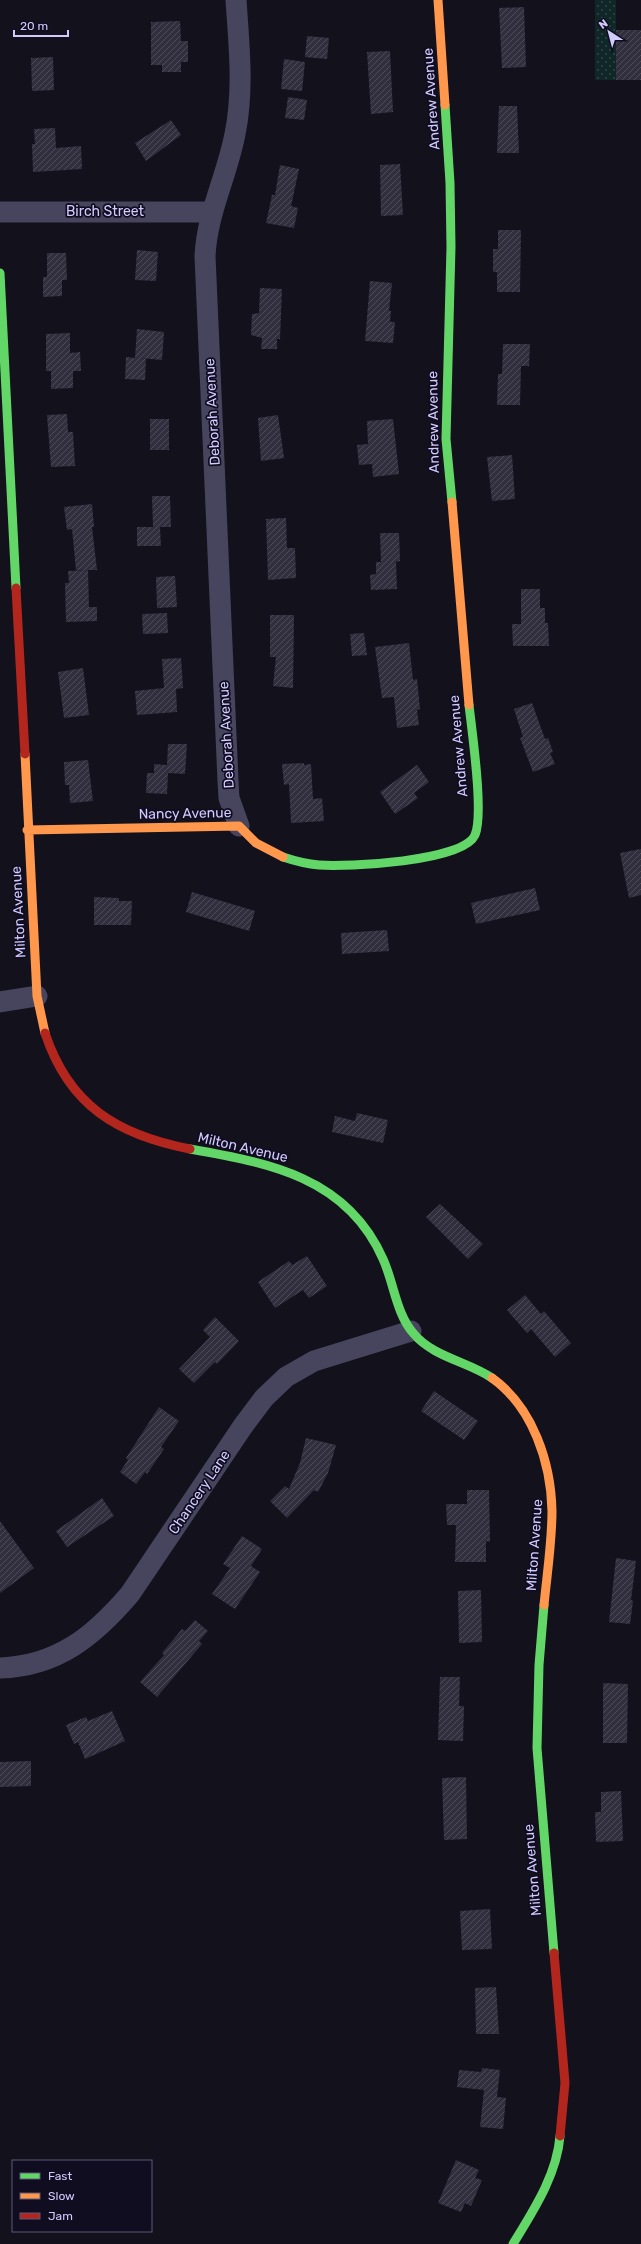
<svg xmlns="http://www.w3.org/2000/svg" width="641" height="2244" font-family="Rubik,sans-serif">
	<defs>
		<pattern id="grass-dots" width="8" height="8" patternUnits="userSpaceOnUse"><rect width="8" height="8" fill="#102727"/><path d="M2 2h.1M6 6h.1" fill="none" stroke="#324547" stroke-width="1.8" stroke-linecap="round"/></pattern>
		<pattern id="building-hatch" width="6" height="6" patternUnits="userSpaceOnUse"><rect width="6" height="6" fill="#312e3e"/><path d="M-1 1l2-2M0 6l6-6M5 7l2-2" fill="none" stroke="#4e4b5b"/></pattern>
	</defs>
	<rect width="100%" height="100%" fill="#13111c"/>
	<path fill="url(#grass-dots)" d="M595,0H616V80H595Z"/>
	<path fill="url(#building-hatch)" d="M524,7L526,67L502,68L499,8Z
		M180,21L181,41H188V62H181V72H162V65H151V22Z
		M616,30H641V80H616Z
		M307,36L329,38L327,59L305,57Z
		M390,51L393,112L371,114L367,52Z
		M53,57L54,90L32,91L31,58Z
		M284,59L305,62L302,91L281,89Z
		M288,97L307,100L304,120L285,118Z
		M499,106H517L519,153H497Z
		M171,120L181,135L146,161L135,143Z
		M55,128L56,148L81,146L82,169L33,172L32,144H35L34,129Z
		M400,164L403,215L381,216L380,165Z
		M280,165L299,169L291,206L298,208L294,228L266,223L272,195H275Z
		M498,230H521L520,292H497V272H493V249H498Z
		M137,250L158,252L156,281L135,280Z
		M47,253H66L67,280H62V296L43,297V277H47Z
		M370,281L392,283L389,311H391L390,322H395L393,343L365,341Z
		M260,288L282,289L280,339H277V349H261L262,338L251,335L252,314L259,313Z
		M137,329L164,332L162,360L139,358L146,359L145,380L125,379L126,357L135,358Z
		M70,333V353L80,352L81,371H73V388L51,389V371H46V334Z
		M503,344H530L529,366H521L520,405H497L498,374H502Z
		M67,414L68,432H73L75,466L51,467L47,415Z
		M278,415L284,458L261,461L258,418Z
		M150,419H169V450H150Z
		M393,419L399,474L373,477L372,464L359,465L357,445L368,444L367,421Z
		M512,455L515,499L492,501L487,457Z
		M152,496H170L171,527H153Z
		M92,504L94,527H92L97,570H76L72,529L67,530L64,507Z
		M286,518L287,548H295L296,578L268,580L266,519Z
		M137,527H160L161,546H137Z
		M380,533H399L400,561L396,562L397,589L371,590L370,575L376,574V562H381Z
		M88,570L89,607H97V621L66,622L65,583H69L68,571Z
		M175,576L177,607L157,608L156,577Z
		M521,589H540V608H545V623H548L549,646H513L512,624H521Z
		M167,613L168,633L143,634L142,614Z
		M270,615H294L293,688L273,686L276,657H270Z
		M364,633L367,655L352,656L350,634Z
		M409,643L413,680L417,679L420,709L417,710L419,725L397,728L394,697L382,698L375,647Z
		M181,658L183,688L176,689L177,712L137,715L135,691L164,688L162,659Z
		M83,668L89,715L64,718L58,672Z
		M532,703L545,739L548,738L553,752L550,753L555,764L533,772L520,738L523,737L514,709Z
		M168,744H187L185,774L168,773L167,794L146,793L147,773H154V764L167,765Z
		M88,760L93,801L70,803L69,785H65L64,762Z
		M304,763V765L311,764L313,799L322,798L324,821L291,823L289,784L284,785L282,764Z
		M417,765L429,782L414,793L418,798L395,814L380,792Z
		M641,849V895L629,898L620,853Z
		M535,888L540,910L476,924L471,903Z
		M192,892L255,911L249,931L186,912Z
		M94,897L119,898V901H132L131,925H94Z
		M387,930L389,951L342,954L341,933Z
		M357,1113L388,1120L383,1143L332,1132L335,1116L355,1121Z
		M440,1204L483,1244L468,1259L426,1217Z
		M307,1256L327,1286L309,1298L303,1290L275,1308L258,1282L289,1261L292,1265Z
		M525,1295L541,1314L544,1311L571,1343L555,1357L531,1329L527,1333L507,1310Z
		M215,1317L239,1341L217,1364L215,1362L194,1383L179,1369L210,1337L203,1330Z
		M434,1391L478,1421L464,1440L421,1411Z
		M159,1407L179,1421L161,1447L164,1449L147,1474L145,1472L136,1484L120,1472L128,1460L126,1458Z
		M306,1438L336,1445L328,1473L318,1492L314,1490L287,1518L270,1501L285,1486L289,1489L300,1463Z
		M467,1490H489L490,1542L486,1541V1562H455L456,1525H447L446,1504H467Z
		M102,1498L114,1516L67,1547L56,1531Z
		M0,1521L34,1568L0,1593Z
		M242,1536L262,1549L251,1566L260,1572L235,1609L212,1594L230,1568L223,1564Z
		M616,1558L636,1561L631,1600L633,1601L630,1624L609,1622Z
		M481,1590L482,1642L459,1643L458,1591Z
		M195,1620L208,1631L199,1641L202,1644L157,1697L140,1682L164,1655L162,1653L182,1629L185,1631Z
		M440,1677H460L459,1706H464L463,1741L438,1740Z
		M603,1683L628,1684L627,1743H603Z
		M112,1711L125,1741L85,1759L78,1742L74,1744L66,1725L86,1717L88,1721Z
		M31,1761V1786L0,1787V1762Z
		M466,1777L467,1839L444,1840L442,1778Z
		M621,1791L623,1841L596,1842L595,1812H601V1792Z
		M490,1909L492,1949L462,1950L460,1911Z
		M496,1987L499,2034H476L475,1988Z
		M482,2068L500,2070L497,2097L506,2098L503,2129L480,2127L484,2090L457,2087L459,2070L481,2072Z
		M456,2160L479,2170L475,2178L482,2180L471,2206L465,2203L461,2212L438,2203Z"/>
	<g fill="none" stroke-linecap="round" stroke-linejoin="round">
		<path stroke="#47455d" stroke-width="21" d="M236,0C239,45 244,90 235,134C227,176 207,213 205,256L228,781L229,798L239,826
			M0,212H211
			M0,1002L37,996
			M0,1668C58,1666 94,1636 130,1594L243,1426L264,1398L286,1377L314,1361L411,1331"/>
		<path stroke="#63d668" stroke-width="9" d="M445,105L450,183L451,247L446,439L452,502
			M0,273L16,588
			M283,857C295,861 307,864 319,865C347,867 463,862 475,835C484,814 472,732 469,705
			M190,1149C269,1163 347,1177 383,1259C394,1283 396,1314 414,1334C433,1357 469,1362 492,1378
			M544,1605L539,1665L537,1748L554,1953
			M513,2244C533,2211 557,2175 560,2136"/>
		<path stroke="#ff974d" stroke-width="9" d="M438,0L445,105
			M452,502L469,705
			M25,754L37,996L45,1033
			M27,830L239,826L256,843L283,857
			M492,1378C533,1407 551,1463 552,1511C552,1542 547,1574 544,1605"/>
		<path stroke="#b3261e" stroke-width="9" d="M16,588L25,754
			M45,1033C69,1106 118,1135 190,1149
			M554,1953L565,2083L560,2136"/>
	</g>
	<g text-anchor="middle" stroke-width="3.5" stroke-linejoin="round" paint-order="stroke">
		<g font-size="14" fill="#d2cbff" stroke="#100d20">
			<text transform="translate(431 99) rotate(-94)" y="5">Andrew Avenue</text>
			<text x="105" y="216">Birch Street</text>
			<text transform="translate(212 412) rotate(-93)" y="5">Deborah Avenue</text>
			<text transform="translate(433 422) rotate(-91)" y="5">Andrew Avenue</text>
			<text transform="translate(226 735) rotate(-93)" y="5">Deborah Avenue</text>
			<text transform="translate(458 746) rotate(-95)" y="5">Andrew Avenue</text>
			<text transform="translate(185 813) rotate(-1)" y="5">Nancy Avenue</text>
			<text transform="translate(18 912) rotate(-93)" y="5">Milton Avenue</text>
			<text transform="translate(243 1147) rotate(13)" y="5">Milton Avenue</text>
			<text transform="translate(199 1492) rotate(-56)" y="5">Chancery Lane</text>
			<text transform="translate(534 1545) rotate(-86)" y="5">Milton Avenue</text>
			<text transform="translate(532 1870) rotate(-95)" y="5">Milton Avenue</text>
		</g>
	</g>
	<rect x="12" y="2160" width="140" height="72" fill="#100d20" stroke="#5e5979"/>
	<rect x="20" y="2173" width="20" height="6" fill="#63d668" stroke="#5e5979"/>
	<text x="48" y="2180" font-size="12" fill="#d2cbff">Fast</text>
	<rect x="20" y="2193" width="20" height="6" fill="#ff974d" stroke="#5e5979"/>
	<text x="48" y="2200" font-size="12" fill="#d2cbff">Slow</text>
	<rect x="20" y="2213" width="20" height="6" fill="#b3261e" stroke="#5e5979"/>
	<text x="48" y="2220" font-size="12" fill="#d2cbff">Jam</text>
	<g transform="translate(609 32) rotate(324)" stroke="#100d20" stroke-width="3" paint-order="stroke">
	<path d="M0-3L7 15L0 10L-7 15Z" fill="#d2cbff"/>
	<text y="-6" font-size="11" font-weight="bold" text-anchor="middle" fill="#d2cbff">N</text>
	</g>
	<path d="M14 30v6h54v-6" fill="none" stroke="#d2cbff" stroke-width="2"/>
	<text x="20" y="30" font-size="12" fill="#d2cbff" stroke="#100d20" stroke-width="3" paint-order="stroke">20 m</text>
</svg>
